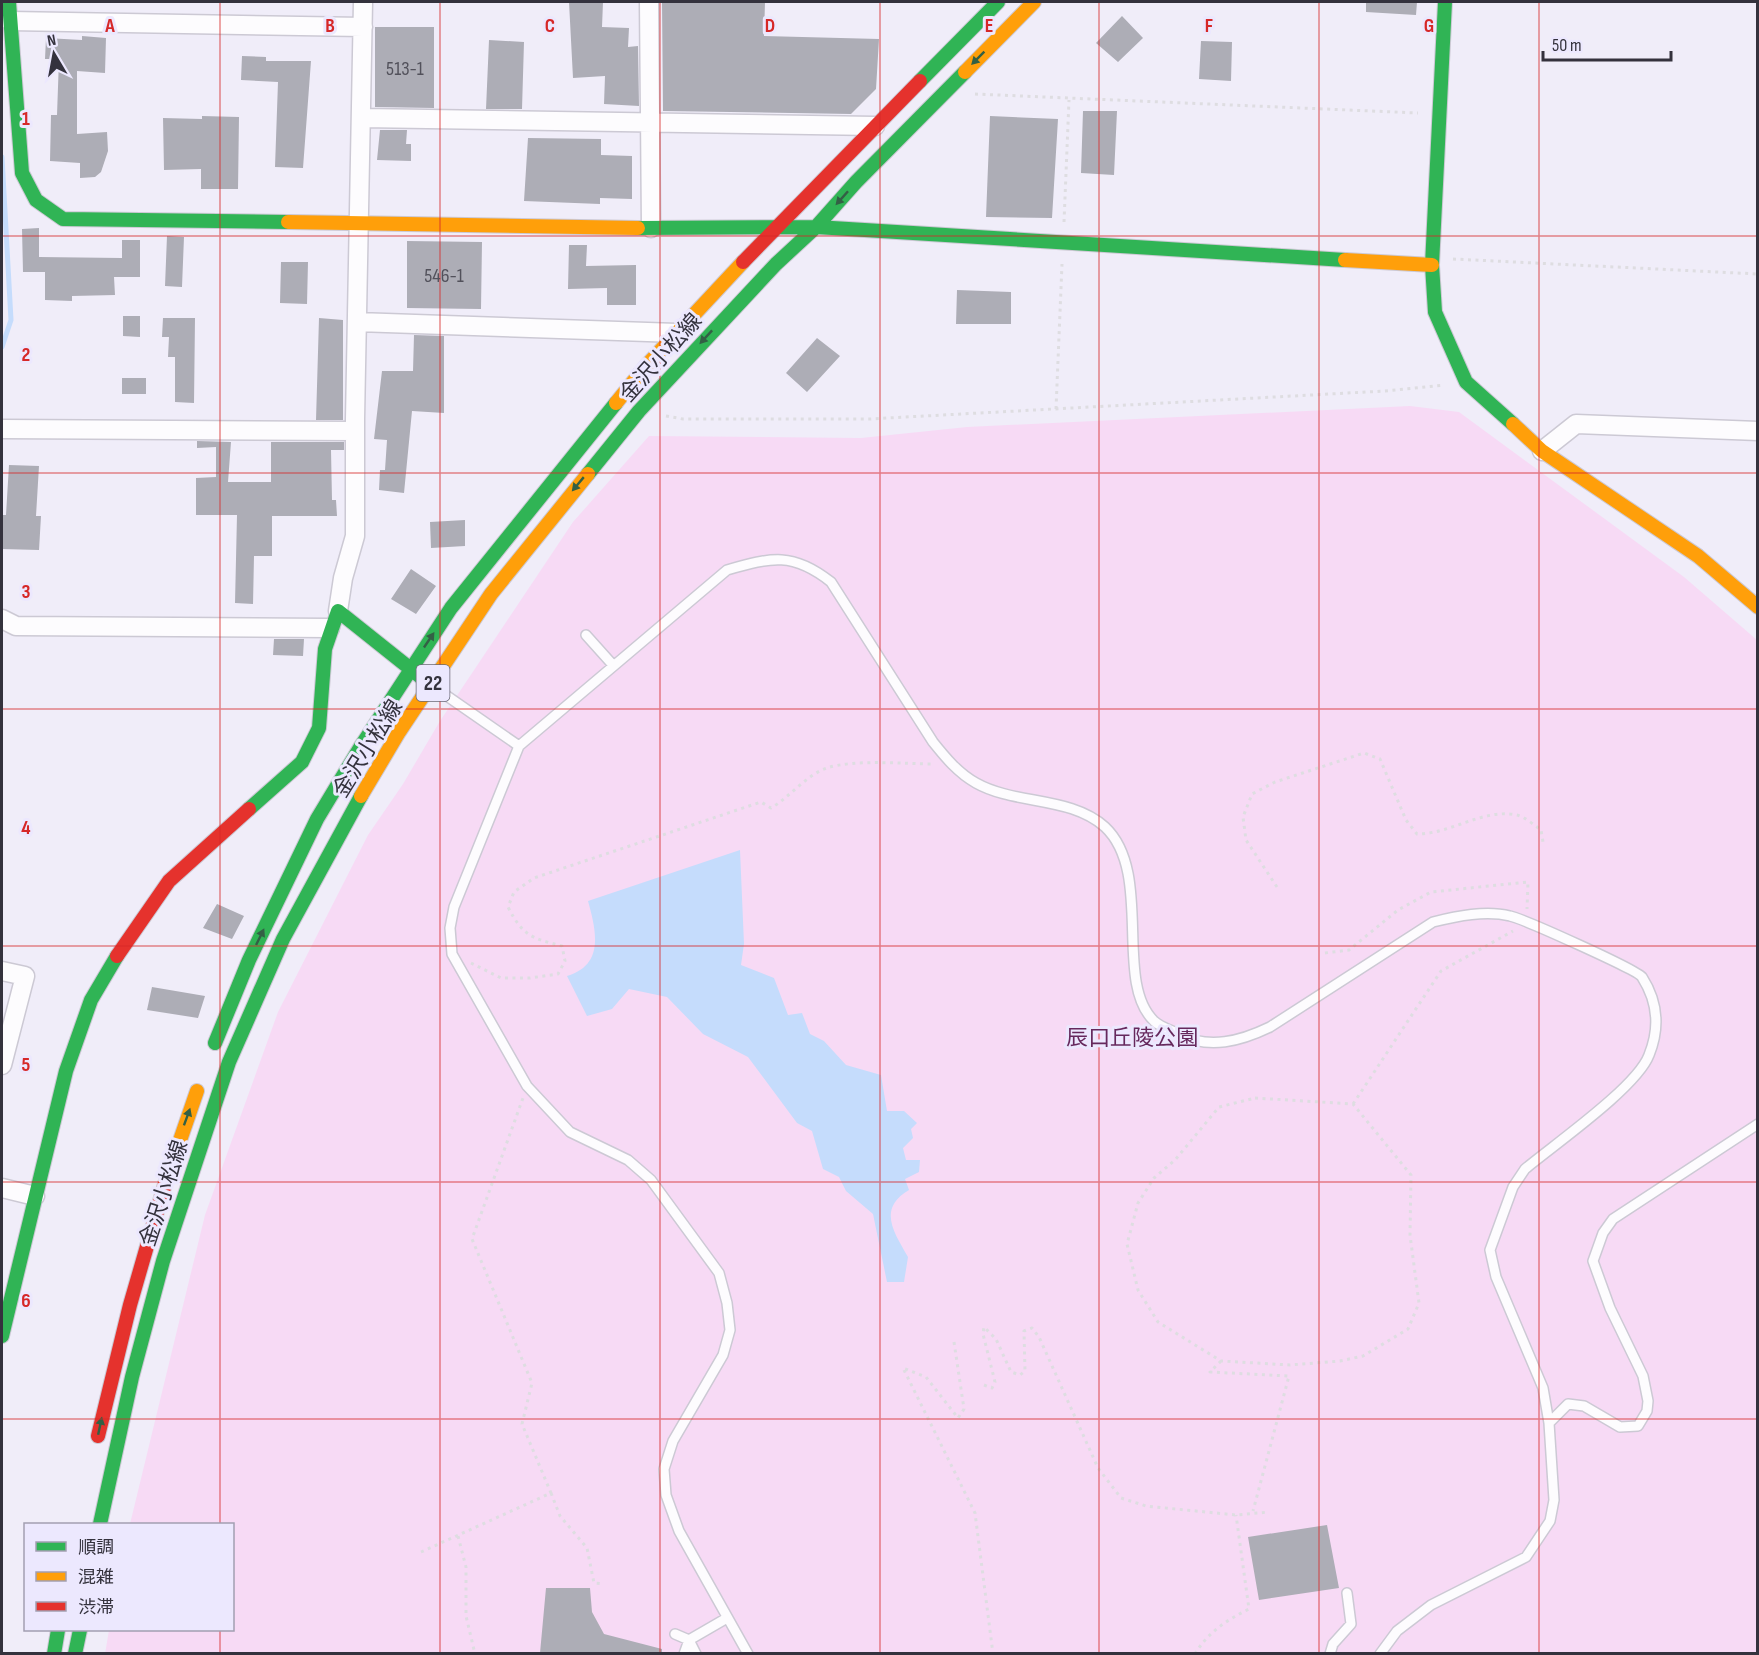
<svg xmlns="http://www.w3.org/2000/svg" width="1759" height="1655" font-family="'Sofia Sans Condensed','Noto Sans JP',sans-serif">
	<rect width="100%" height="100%" fill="#f0edf9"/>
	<path fill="#f7daf5" d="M1410,406L1459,412L1684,577L1757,640V1653L105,1654L109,1630H232V1524H130L205,1215L278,1012L368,835L403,784L440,721L573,522L649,436L861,438L967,427Z"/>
	<path fill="#c5dcfc" d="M740,850L744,944L741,965L774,978L788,1015L802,1013L810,1034L824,1041L846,1065L881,1075L887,1111H904L917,1123L911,1129L913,1138L903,1148L906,1160H920L919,1172L905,1179L909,1190C877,1209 894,1232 908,1257L904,1282H887L873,1214L846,1191L839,1177L823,1169L812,1131L797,1123L748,1057L703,1034L667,997L629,989L612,1009L587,1016L567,976C605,965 596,930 588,901Z"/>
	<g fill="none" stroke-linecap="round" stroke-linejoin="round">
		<path stroke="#c5dcfc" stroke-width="5" d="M2,157L11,320L2,347"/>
	</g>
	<path fill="#adadb6" d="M569,2H603L602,27L629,28L628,47L638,46L639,106L604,104L605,76L573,78Z
		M662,2H765L764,36L879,39L876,89L851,114L663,111Z
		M1366,2H1417L1416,15L1366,12Z
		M1122,16L1143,38L1118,62L1096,43Z
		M375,27H434V108L375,107Z
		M82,36L106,38L105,73L77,71V134L107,132L108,151L101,172L95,177L80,178V163L50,161L51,115H57L59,59H45L46,38L82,40Z
		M489,40L524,42L522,109H486Z
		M1201,41L1232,42L1231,81L1199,79Z
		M242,56L266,57V61H311L303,168L275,167L278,82L241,80Z
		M1083,111H1117L1114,175L1081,173Z
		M202,116L239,117L238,189H201V169L164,170L163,118L202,119Z
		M990,116L1058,119L1052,218L986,217Z
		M380,130H407L406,144H411V161L377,160Z
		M528,138L601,139V155L632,156V199L600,198V204L524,201Z
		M39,228V257L122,258V240H140V277H114L115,295L72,296V301L45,300V272H23L22,229Z
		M167,236L184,237L182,287L165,286Z
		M407,241L482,242L481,309L407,308Z
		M569,245H587L586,266L636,265V305H607V288L568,289Z
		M281,262H308L307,304L280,303Z
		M957,290L1011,292V324H956Z
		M123,316H140V337L123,336Z
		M163,318H195L194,403L175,402V357H168L169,337H162Z
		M319,318L343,320V420H316Z
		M414,335L444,336V413L412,411L404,493L379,490L380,470H385L387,440L374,439L382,371H413Z
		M817,338L840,356L807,392L786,373Z
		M122,378H146V394H122Z
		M197,441L231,442L228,482H271V442H344V450H331L332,500H336L337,516H272V556H254L253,604L235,603L237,515H196V478L216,477V447L197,448Z
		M9,465L39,466L36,516H41L39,550L2,549V515H6Z
		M465,520V546L431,548L430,522Z
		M411,569L436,586L416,614L391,599Z
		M274,639H304L303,656L273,655Z
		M217,904L244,916L232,939L203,928Z
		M152,987L205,996L198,1018L147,1010Z
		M1327,1525L1339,1588L1259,1600L1248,1537Z
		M546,1588H590L592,1612L604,1634L662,1649V1653H540Z"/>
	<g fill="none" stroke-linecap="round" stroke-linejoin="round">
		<defs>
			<path id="lane" d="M586,635L612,664
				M434,687L519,746
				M1549,1423L1568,1404L1584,1406L1620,1427L1638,1426L1647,1411L1648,1401L1643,1376L1610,1308L1593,1261L1603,1233L1613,1219L1758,1124
				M675,1634L689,1640L684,1654
				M696,1654L689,1640L727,1618
				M748,1654L679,1531L666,1495L664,1469L673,1441L723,1355L730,1330L727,1303L719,1273L651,1180L628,1160L570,1132L527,1086L452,954L450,928L454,907L519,746L727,570C772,557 793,552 831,582L933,742C945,757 958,773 976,783C1015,805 1071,796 1105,827C1154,873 1113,982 1154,1021C1160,1027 1171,1030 1179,1034C1209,1050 1241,1041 1270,1027L1433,922C1457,916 1486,910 1510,916C1524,919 1637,970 1642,977C1658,1002 1660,1028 1649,1055C1637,1087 1555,1144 1525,1169L1513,1187L1490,1250L1496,1277L1543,1388L1549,1423L1554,1500L1550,1521L1526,1557L1431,1605L1397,1631L1380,1654
				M1330,1654L1333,1644L1351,1624L1347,1593"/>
			<path id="street" d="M649,2L651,228
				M10,21L363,27
				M362,118L875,126
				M357,322L677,333
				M2,429L355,431
				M1542,451L1576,424L1758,431
				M338,611L343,578L355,536V419L363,2
				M2,619L16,626L330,628
				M2,971L25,976L2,1065
				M2,1188L35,1196"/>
			<path id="fast" d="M9,2L22,173L36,200L63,219L288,222
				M1445,2L1432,265L1435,312L1466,382L1513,424
				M920,81L998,2
				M638,228L816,227L1345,260
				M588,474L639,411L776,264L816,227L856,182L965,72
				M249,809L302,762L319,728L325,649L338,611L427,682
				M215,1043L249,960L317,819L361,746L451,608L616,403
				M2,1336L66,1071L91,1000L117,956
				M100,1524L132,1377L163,1261L229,1062L283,939L361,796
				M54,1654L58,1630
				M75,1654L80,1630"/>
			<path id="slow" d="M965,72L1034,2
				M288,222L638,228
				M1345,260L1432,265
				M616,403L646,366L743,262
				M1513,424L1542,451L1698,556L1758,607
				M361,796L399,732L491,594L588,474
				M165,1184L197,1091"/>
			<path id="jam" d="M743,262L920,81
				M117,956L169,881L249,809
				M98,1436L130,1305L165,1184"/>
		</defs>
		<use href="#lane" stroke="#ccc9d4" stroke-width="12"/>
		<use href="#street" stroke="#ccc9d4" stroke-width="21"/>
		<use href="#fast" stroke="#ccc9d4" stroke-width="16"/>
		<use href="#slow" stroke="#ccc9d4" stroke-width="16"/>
		<use href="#jam" stroke="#ccc9d4" stroke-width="16"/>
		<path stroke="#dedde1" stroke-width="3" stroke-dasharray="3 4.5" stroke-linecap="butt" d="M975,94L1418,113
			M1064,222L1069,100
			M1453,259L1758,274
			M1056,409L1062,264
			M666,416L683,419H869L1385,391L1444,385
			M1277,887L1246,840L1243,817L1252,794L1275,782L1364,753L1380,759L1406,820L1417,834C1451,834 1483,808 1517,815C1525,817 1534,825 1541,830L1543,842
			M1325,953L1349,950L1398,910L1431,892L1528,882L1527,909
			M471,963L501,978H530L558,974L565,961L562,946C531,938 523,936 508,907L514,892L534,878L761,802L771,808C790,797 806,775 827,768C854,759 904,764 934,764
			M1255,1098L1353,1104L1411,1175L1410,1235L1419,1303L1408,1329L1363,1356L1340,1361L1290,1365L1221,1361L1158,1322L1138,1290L1127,1244L1138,1203L1154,1178L1175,1160L1219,1107Z
			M1353,1104L1441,971L1513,931
			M954,1342L964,1409L958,1418L926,1377L903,1368L975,1513L993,1654
			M1221,1361L1210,1372L1289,1376L1253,1511
			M984,1385L992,1388L995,1382L983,1334L984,1327L996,1339L1011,1372L1020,1375L1025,1371L1024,1331L1032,1328L1039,1337L1098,1468L1121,1498L1146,1506L1236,1515L1269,1512
			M551,1493L560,1516L587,1548L594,1583L604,1584
			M458,1536L466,1567V1616L475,1654
			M421,1552L551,1493L522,1424L532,1383L472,1239L523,1098
			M1195,1654C1208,1632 1227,1620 1249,1609L1236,1515"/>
		<use href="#lane" stroke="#fdfcfe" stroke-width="9"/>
		<use href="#street" stroke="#fdfcfe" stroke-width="18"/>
		<use href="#fast" stroke="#30b455" stroke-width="14"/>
		<use href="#slow" stroke="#ff9f0a" stroke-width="14"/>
		<use href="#jam" stroke="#e5322d" stroke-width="14"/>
	</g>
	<defs><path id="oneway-solid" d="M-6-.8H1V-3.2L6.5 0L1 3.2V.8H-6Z" transform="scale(1.5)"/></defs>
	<g fill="#336045">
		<use href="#oneway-solid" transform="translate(978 58) rotate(135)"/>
		<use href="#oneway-solid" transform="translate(842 198) rotate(132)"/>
		<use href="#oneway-solid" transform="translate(706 337) rotate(133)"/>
		<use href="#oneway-solid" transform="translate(578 484) rotate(130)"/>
		<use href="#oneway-solid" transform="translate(429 640) rotate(-56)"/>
		<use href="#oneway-solid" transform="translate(260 937) rotate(-64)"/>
		<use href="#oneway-solid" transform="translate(187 1117) rotate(-70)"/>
		<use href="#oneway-solid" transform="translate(100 1426) rotate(-78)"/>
	</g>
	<path fill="none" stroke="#d62828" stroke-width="1.5" stroke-opacity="0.55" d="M220,2V1524M440,2V1654M660,2V1654M880,2V1654M1099,2V1654M1319,2V1654M1539,2V1654M2,236H1758M2,473H1758M2,709H1758M2,946H1758M2,1182H1758M2,1419H1758M220,1630V1654"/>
	<g text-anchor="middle" stroke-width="6" stroke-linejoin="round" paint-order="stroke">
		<g font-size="20" fill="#52515b">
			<text x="405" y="75">513-1</text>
			<text x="444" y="282">546-1</text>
		</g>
		<rect fill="#ece8fe" stroke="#6b6977" stroke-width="1.5" x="416.5" y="665" width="33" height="36" rx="4.5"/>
		<g font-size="21" font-weight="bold" fill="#34323d">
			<text x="433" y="690">22</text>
		</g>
		<g font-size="22" fill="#34323d" stroke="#ece8fe">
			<text transform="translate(660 357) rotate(-48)" y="8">金沢小松線</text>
			<text transform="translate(367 748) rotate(-58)" y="8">金沢小松線</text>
			<text transform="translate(163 1193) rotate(-72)" y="8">金沢小松線</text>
		</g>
		<g font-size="22" fill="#66285d" stroke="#ece8fe">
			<text x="1132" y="1045">辰口丘陵公園</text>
		</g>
	</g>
	<g font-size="20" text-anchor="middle" font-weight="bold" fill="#d62828" stroke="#ece8fe" stroke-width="6" stroke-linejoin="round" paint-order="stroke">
		<text x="110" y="32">A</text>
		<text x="330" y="32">B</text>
		<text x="550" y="32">C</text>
		<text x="770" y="32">D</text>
		<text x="989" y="32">E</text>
		<text x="1209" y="32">F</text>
		<text x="1429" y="32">G</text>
		<text x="26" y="125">1</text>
		<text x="26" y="361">2</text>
		<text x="26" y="598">3</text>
		<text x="26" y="834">4</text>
		<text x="26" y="1071">5</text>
		<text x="26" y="1307">6</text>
	</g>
	<rect width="1759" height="1655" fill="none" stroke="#34323d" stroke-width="6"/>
	<rect x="24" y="1523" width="210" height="108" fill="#ece8fe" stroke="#a29fb1" stroke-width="1.5"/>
	<rect x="36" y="1542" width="30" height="9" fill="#30b455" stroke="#a29fb1" stroke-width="1.5"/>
	<text x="78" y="1553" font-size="18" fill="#34323d">順調</text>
	<rect x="36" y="1572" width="30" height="9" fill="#ff9f0a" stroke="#a29fb1" stroke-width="1.5"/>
	<text x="78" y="1583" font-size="18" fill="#34323d">混雑</text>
	<rect x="36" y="1602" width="30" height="9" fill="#e5322d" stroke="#a29fb1" stroke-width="1.5"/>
	<text x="78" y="1613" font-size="18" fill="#34323d">渋滞</text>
	<g transform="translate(54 54) rotate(350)" stroke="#ece8fe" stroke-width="4.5" paint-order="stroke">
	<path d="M0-4.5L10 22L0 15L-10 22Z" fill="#34323d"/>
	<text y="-9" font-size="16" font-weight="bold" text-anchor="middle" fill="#34323d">N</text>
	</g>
	<path d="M1543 51v9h128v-9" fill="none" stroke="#34323d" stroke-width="3"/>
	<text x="1552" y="51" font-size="18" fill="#34323d" stroke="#ece8fe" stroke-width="4.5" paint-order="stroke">50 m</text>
</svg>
